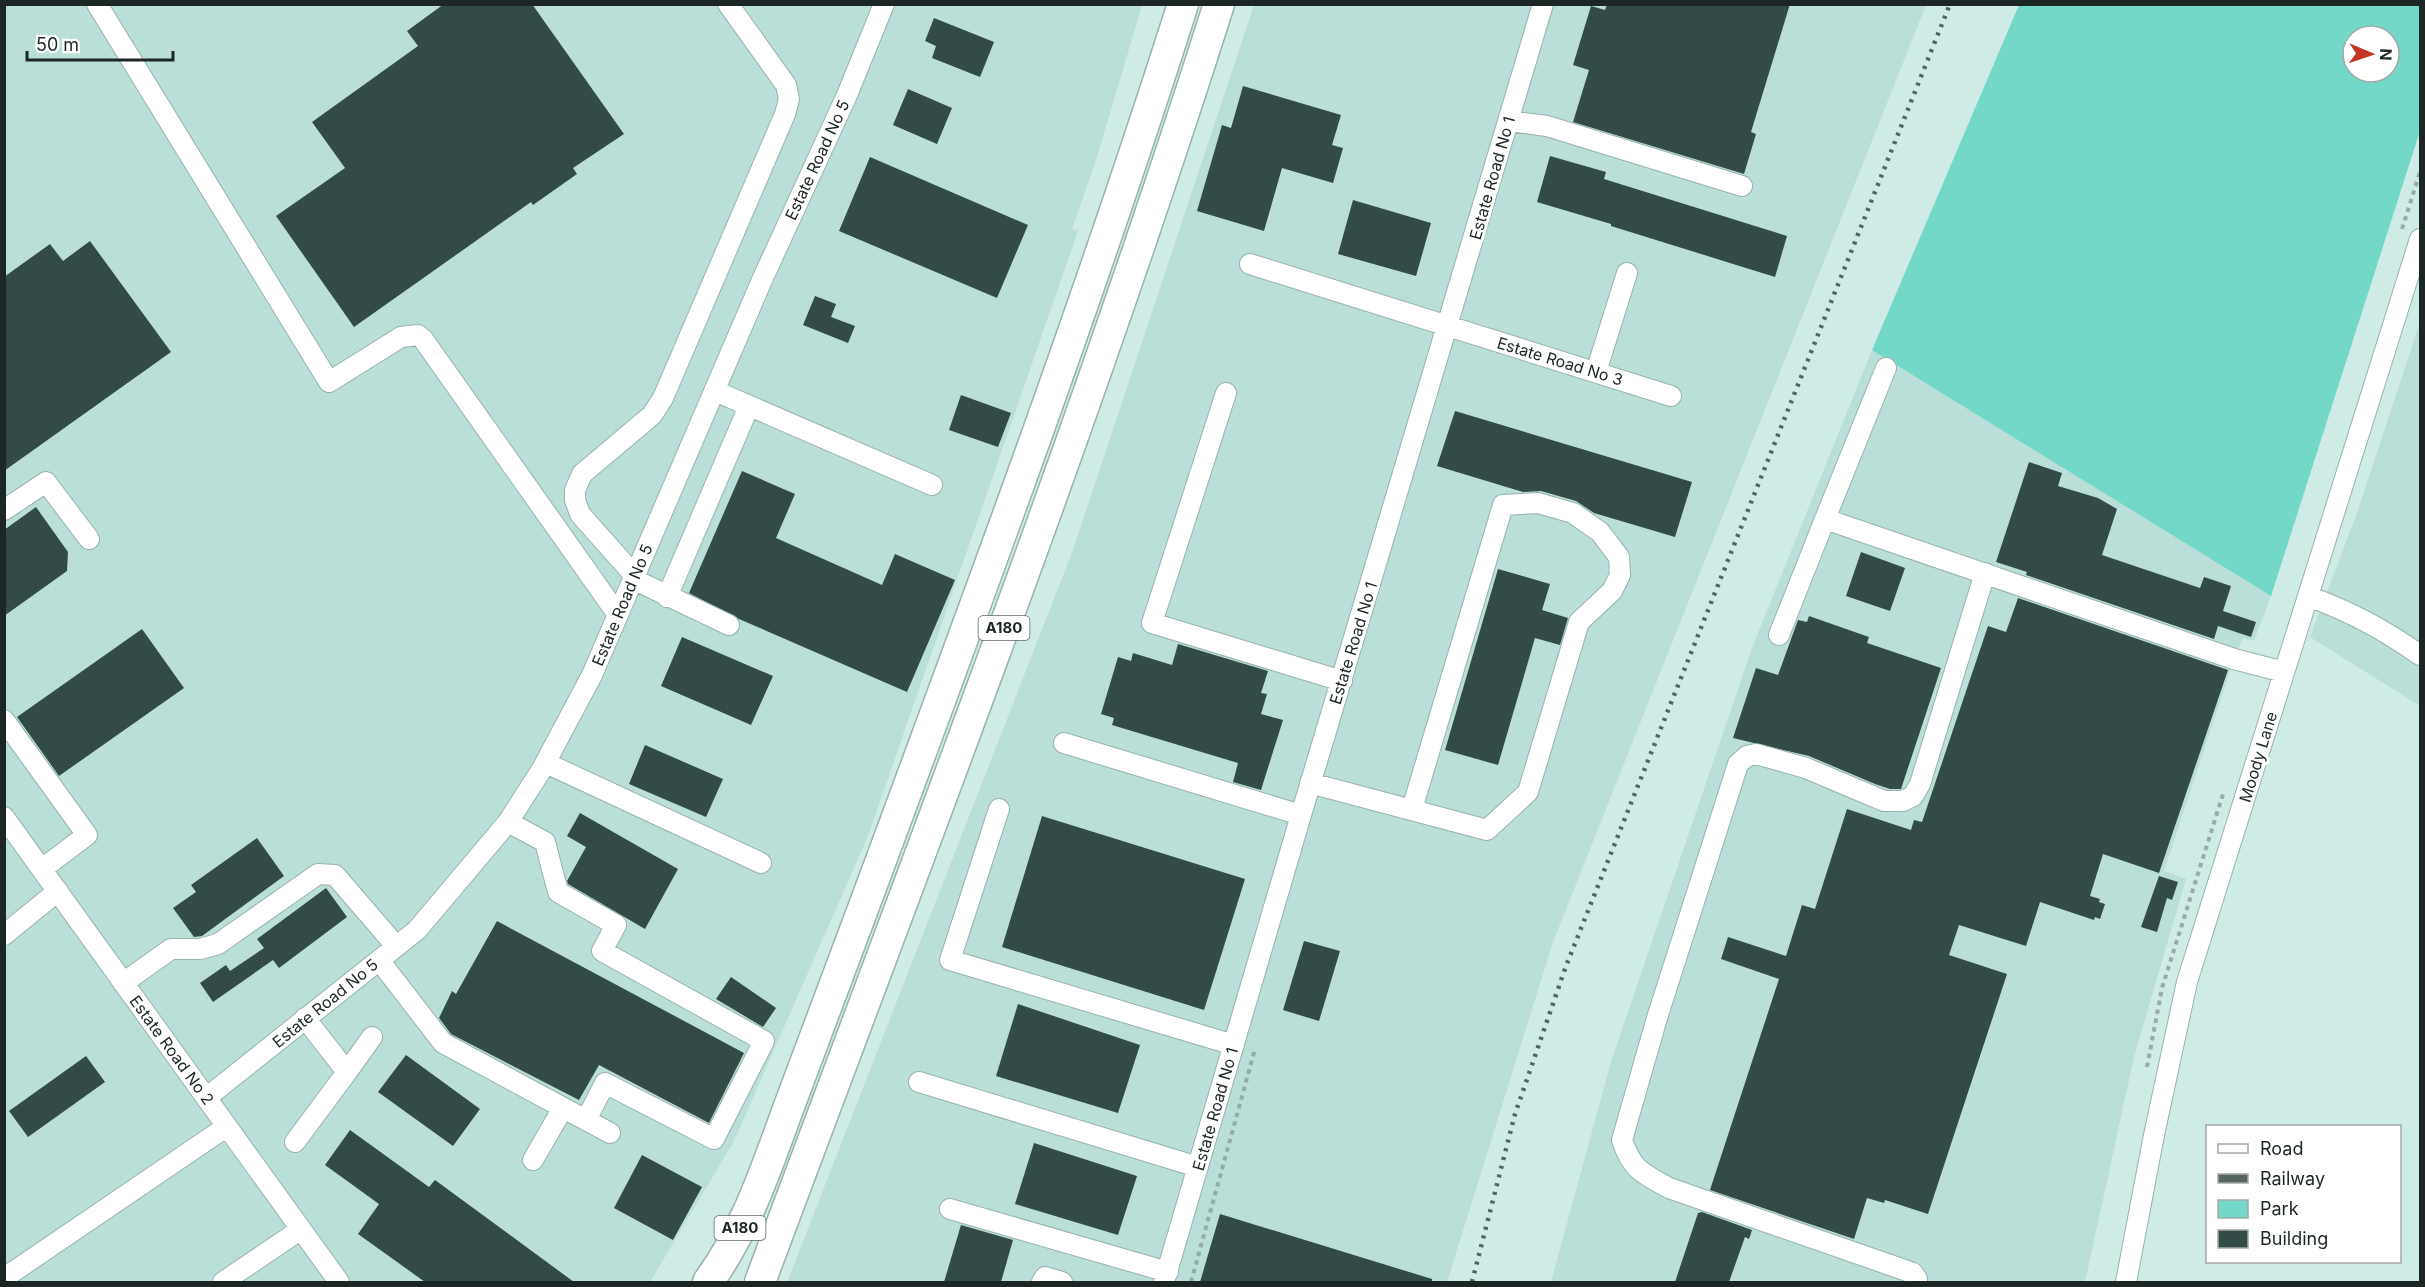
<svg xmlns="http://www.w3.org/2000/svg" width="2425" height="1287" font-family="Inter,sans-serif">
	<rect width="100%" height="100%" fill="#cfebe5"/>
	<path fill="#baded8" d="M5,5H1142L1097,157L1072,229L1078,231L868,836L734,1141L650,1282H5Z
		M1254,5H1926L1553,942L1447,1282H789L788,1280L1073,550Z
		M2420,322V706L2310,637L2357,513Z
		M1872,350L2271,596L2254,641L2243,638L2234,659L2164,871L2186,879L2134,1057L2085,1282H1551L1611,1062L1752,648Z"/>
	<path fill="#74d8c8" fill-rule="evenodd" d="M2019,5H2420V131L2271,596L1872,350ZM2353,36H2389V72H2353Z"/>
	<path fill="#334b47" d="M444,4H532L624,134L573,168L577,174L533,205L531,202L354,327L276,216L345,168L312,122L418,46L407,31Z
		M1607,4H1790L1751,132L1756,134L1744,174L1573,122L1589,70L1573,65L1591,6L1605,10Z
		M934,18L994,42L980,77L932,58L936,46L925,41Z
		M1243,86L1341,115L1332,145L1343,148L1333,183L1282,168L1264,231L1197,211L1222,125L1231,128Z
		M908,89L952,108L937,144L893,125Z
		M1550,156L1606,172L1604,179L1787,236L1775,277L1611,226V224L1537,202Z
		M870,157L1028,225L997,298L839,231Z
		M1353,200L1431,223L1416,276L1338,254Z
		M90,241L171,352L4,471V277L50,244L63,261Z
		M815,296L836,304L831,317L855,326L848,343L803,325Z
		M961,395L1011,413L998,447L949,430Z
		M1455,411L1692,482L1675,537L1594,513L1576,501L1541,491L1523,492L1437,466Z
		M2029,462L2062,473L2058,486L2098,498L2117,509L2102,555L2200,588L2204,577L2231,586L2223,611L2256,622L2251,637L2218,626L2214,639L2026,575L2027,572L1996,562Z
		M742,471L795,494L776,538L882,585L895,554L955,580L907,692L739,619L689,593Z
		M36,507L68,552L67,571L4,616V530Z
		M1861,552L1905,568L1890,611L1846,596Z
		M1498,569L1550,584L1542,610L1568,618L1560,645L1535,638L1498,765L1445,750Z
		M2018,598L2228,670L2159,873L2103,854L2090,896L2100,899L2099,902L2105,904L2100,919L2095,917L2094,920L2040,902L2026,946L1959,925L1949,955L2007,974L1928,1214L1885,1200L1884,1203L1867,1198L1854,1239L1710,1190L1779,979L1721,959L1728,937L1786,956L1802,905L1815,909L1847,809L1911,830L1914,820L1922,822L1988,626L2006,632Z
		M1809,616L1869,637L1867,643L1941,668L1901,789H1890L1875,784L1809,756L1733,738L1756,668L1778,675L1798,620L1807,622Z
		M142,629L184,688L59,776L17,717Z
		M682,637L773,676L751,725L661,686Z
		M1178,644L1268,671L1261,693L1267,694L1261,714L1283,720L1261,790L1233,782L1238,763L1112,725L1114,718L1101,714L1118,657L1131,661L1133,653L1172,665Z
		M645,745L723,779L706,817L629,784Z
		M580,813L678,869L645,929L568,884L567,881L586,847L567,836Z
		M1042,816L1245,879L1204,1010L1002,947Z
		M257,838L284,876L202,936L194,937L173,908L196,892L191,885Z
		M2159,876L2178,882L2172,900L2167,898L2157,932L2141,927Z
		M326,888L347,917L279,968L273,960L213,1002L200,983L226,965L230,971L264,948L257,939Z
		M497,921L744,1053L709,1123L599,1065L579,1100L451,1034L439,1018L452,991L456,994Z
		M1304,941L1340,951L1319,1021L1283,1010Z
		M731,977L776,1008L763,1027L716,999Z
		M1018,1004L1140,1045L1118,1113L996,1076Z
		M406,1055L480,1109L453,1146L378,1092Z
		M86,1056L105,1082L28,1137L9,1111Z
		M350,1130L429,1187L435,1180L574,1282H425L358,1234L379,1204L325,1165Z
		M1034,1143L1137,1176L1118,1235L1015,1204Z
		M642,1155L702,1187L673,1240L614,1208Z
		M1702,1212L1752,1230L1749,1239L1745,1237L1729,1282H1675L1698,1213Z
		M1220,1214L1432,1279V1282H1200Z
		M961,1225L1013,1240L1001,1282H944Z"/>
	<g fill="none" stroke-linecap="round" stroke-linejoin="round">
		<defs>
			<path id="minor" d="M97,4L329,382L401,337L418,335L423,339L618,615
				M1509,121L1547,126L1742,186
				M1250,264L1671,396
				M1596,372L1627,273
				M715,391L932,485
				M1226,393L1152,623L1342,681
				M4,510L46,482L89,539
				M1825,519L1886,368
				M635,576L580,514L575,500V490L582,474L652,415L663,398L785,114L789,99L786,85L728,4
				M633,579L729,625
				M2308,596C2353,613 2381,628 2420,655
				M667,597L749,406
				M1779,635L1825,519L2234,659L2284,672
				M4,720L87,835L42,869
				M1064,743L1301,815
				M546,763L761,863
				M1310,783L1487,830L1528,792L1579,622L1612,591L1620,575L1619,557L1600,532L1573,513L1538,503L1503,505L1412,809
				M999,809L950,960L1234,1045
				M4,817L339,1282
				M508,822L545,842L558,892L616,925L602,951L764,1041L714,1139L605,1083L586,1120
				M4,935L58,891
				M379,960L443,1043L610,1133
				M123,983L171,949H200L218,944L318,874L335,875L396,946
				M347,1072L372,1037
				M919,1082L1198,1167
				M206,1098L417,930L508,822L542,769L592,675L762,280L847,95L884,4
				M295,1142L347,1072L305,1018
				M533,1160L563,1108
				M950,1209L1168,1272
				M4,1278L226,1127
				M223,1282L300,1230
				M1042,1282L1045,1277L1062,1282
				M1164,1282L1301,815L1543,4
				M1917,1282V1279L1913,1273L1669,1188C1642,1173 1632,1170 1622,1140L1657,1018L1738,764L1747,756L1756,754L1806,768L1884,801H1903L1913,796L1920,784L1985,573
				M2126,1282L2154,1135L2187,982L2420,239"/>
			<path id="highway" d="M708,1282C746,1230 766,1169 788,1109C815,1036 843,963 870,890C979,596 1088,303 1183,4
				M760,1282C918,858 1082,436 1219,4"/>
		</defs>
		<use href="#minor" stroke="#98b3ad" stroke-width="22"/>
		<use href="#highway" stroke="#98b3ad" stroke-width="33"/>
		<path stroke="#94aba6" stroke-width="4" stroke-dasharray="4.5 4.5" stroke-linecap="butt" d="M2402,229L2420,172
			M2147,1067L2162,988L2224,791
			M1191,1282L1255,1049"/>
		<use href="#minor" stroke="#fff" stroke-width="20"/>
		<use href="#highway" stroke="#fff" stroke-width="30"/>
		<path stroke="#546461" stroke-width="4.5" stroke-dasharray="3 6" stroke-linecap="butt" d="M1472,1282L1515,1114L1566,966L1950,4"/>
	</g>
	<g text-anchor="middle" stroke-width="6" stroke-linejoin="round" paint-order="stroke">
		<g fill="#fff" stroke="#606866" stroke-width="1.5">
			<rect x="978.5" y="616" width="51" height="24" rx="4.5"/>
			<rect x="714.5" y="1216" width="51" height="24" rx="4.5"/>
		</g>
		<g font-size="15" font-weight="bold" fill="#1c2725">
			<text x="1004" y="633">A180</text>
			<text x="740" y="1233">A180</text>
		</g>
		<g font-size="16" fill="#1c2725" stroke="#fff">
			<text transform="translate(817 160) rotate(-65)" y="6">Estate Road No 5</text>
			<text transform="translate(1492 178) rotate(-74)" y="6">Estate Road No 1</text>
			<text transform="translate(1560 361) rotate(17)" y="6">Estate Road No 3</text>
			<text transform="translate(622 605) rotate(-67)" y="6">Estate Road No 5</text>
			<text transform="translate(1353 643) rotate(-73)" y="6">Estate Road No 1</text>
			<text transform="translate(2258 757) rotate(-73)" y="6">Moody Lane</text>
			<text transform="translate(325 1003) rotate(-39)" y="6">Estate Road No 5</text>
			<text transform="translate(172 1050) rotate(54)" y="6">Estate Road No 2</text>
			<text transform="translate(1215 1109) rotate(-74)" y="6">Estate Road No 1</text>
		</g>
	</g>
	<rect width="2425" height="1287" fill="none" stroke="#1c2725" stroke-width="12"/>
	<rect x="2206" y="1125" width="195" height="138" fill="#ffffff" stroke="#a4a9a8" stroke-width="1.5"/>
	<rect x="2218" y="1144" width="30" height="9" fill="#ffffff" stroke="#a4a9a8" stroke-width="1.5"/>
	<text x="2260" y="1155" font-size="18" fill="#1c2725">Road</text>
	<rect x="2218" y="1174" width="30" height="9" fill="#546461" stroke="#a4a9a8" stroke-width="1.5"/>
	<text x="2260" y="1185" font-size="18" fill="#1c2725">Railway</text>
	<rect x="2218" y="1200" width="30" height="18" fill="#74d8c8" stroke="#a4a9a8" stroke-width="1.5"/>
	<text x="2260" y="1215" font-size="18" fill="#1c2725">Park</text>
	<rect x="2218" y="1230" width="30" height="18" fill="#334b47" stroke="#a4a9a8" stroke-width="1.5"/>
	<text x="2260" y="1245" font-size="18" fill="#1c2725">Building</text>
	<g transform="translate(2371 54) rotate(92)"><circle r="28" fill="#ffffff" stroke="#a4a9a8" stroke-width="1.5"/>
	<path d="M0-4.5L10 22L0 15L-10 22Z" fill="#c23721"/>
	<text y="-9" font-size="16" font-weight="bold" text-anchor="middle" fill="#1c2725">N</text>
	</g>
	<path d="M27 51v9h146v-9" fill="none" stroke="#1c2725" stroke-width="3"/>
	<text x="36" y="51" font-size="18" fill="#1c2725" stroke="#ffffff" stroke-width="4.5" paint-order="stroke">50 m</text>
</svg>
